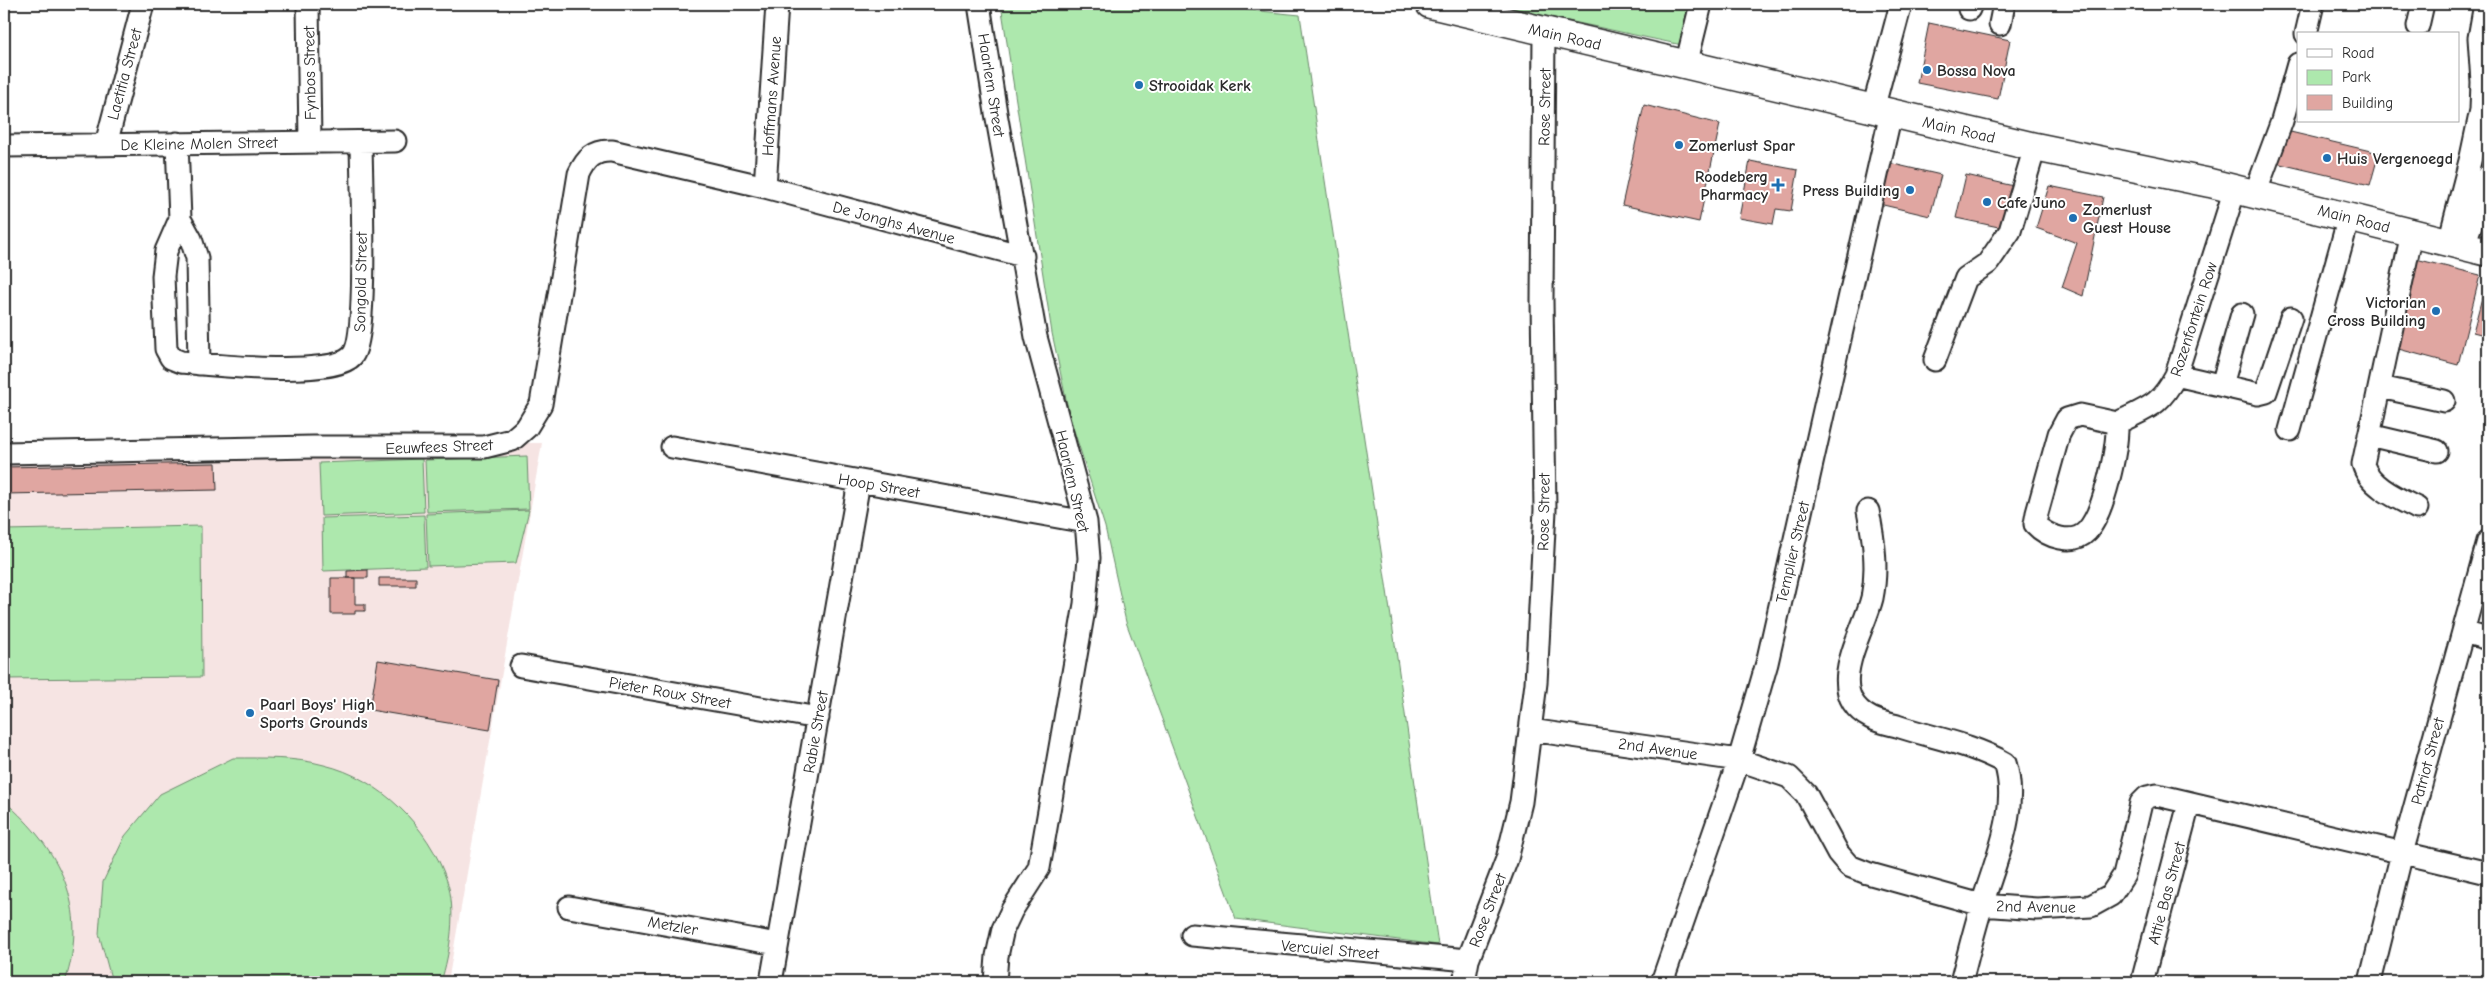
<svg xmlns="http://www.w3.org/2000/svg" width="2492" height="986" font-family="'Comic Neue',sans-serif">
	<rect width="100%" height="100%" fill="#fff"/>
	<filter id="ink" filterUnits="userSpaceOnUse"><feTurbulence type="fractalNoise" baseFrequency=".02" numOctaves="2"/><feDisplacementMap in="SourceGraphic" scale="10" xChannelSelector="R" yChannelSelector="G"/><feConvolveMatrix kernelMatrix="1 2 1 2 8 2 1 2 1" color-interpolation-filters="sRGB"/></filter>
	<g filter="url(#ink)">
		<path fill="#f6e4e3" d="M4,442L542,443L448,982H4Z"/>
		<path fill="#ade8ad" stroke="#6c8a6c" d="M1001,4H1190L1300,15L1394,637L1438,945L1236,919L1126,622L1105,527L1070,418L1052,333Z
			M1513,4H1690L1682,45L1512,9Z
			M527,456L529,509L427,512L425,460Z
			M422,459L424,512L321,516L319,463Z
			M529,510L516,563L428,566L426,514Z
			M424,515L426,567L323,571L322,518Z
			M201,526L202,677L4,679V530Z
			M233,758C263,758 295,757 324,765C380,778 429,827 447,881C457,910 450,953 441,982H112L99,934L103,882L125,836L160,794Z
			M4,801C60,849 90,907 65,982H4Z"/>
		<path fill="#e0a6a1" stroke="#2b2b2b" d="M1929,23L2010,40L1998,99L1917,83Z
			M1644,105L1720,124L1699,222L1622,205Z
			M2282,130L2379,153L2370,185L2276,163Z
			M1750,161L1798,170L1791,211L1776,209L1773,224L1739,218Z
			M1889,163L1941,175L1930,216L1879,204Z
			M1966,175L2018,187L2008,229L1956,218Z
			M2049,186L2103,197L2083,296L2062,287L2077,243L2036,228Z
			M2412,258L2480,275L2458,365L2391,347Z
			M2485,286L2488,287V336L2473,332Z
			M216,463L217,490L4,494V467Z
			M368,570V578H347V571Z
			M331,578H355V604H365V611H355V614H331Z
			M379,578H416V586H379Z
			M378,660L498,680L490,730L370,710Z"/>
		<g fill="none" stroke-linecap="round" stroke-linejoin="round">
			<defs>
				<path id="minor" d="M308,4L310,142
					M979,4L996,113L1036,337L1086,522L1089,558L1085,604L1039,868L1012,910L1003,929L997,956L995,982
					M1969,9L1971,4
					M2000,24L2004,4
					M2418,26L2423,4
					M2306,34L2313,4
					M1686,65L1701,4
					M1873,109L1901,4
					M177,143L180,219L166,251L163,276L166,349L171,358L181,362C211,365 332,378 352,356C369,338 361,175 361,142
					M106,144L143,4
					M4,146L395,141
					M765,187L777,4
					M2255,194L2282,121L2298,64
					M180,219L191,239L197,258L199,364
					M2412,233L2363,464C2369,486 2397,498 2417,508
					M2449,242L2471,157L2481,110L2482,82L2479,38L2485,4
					M2464,245L2488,175
					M1935,360L1966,278L1988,263L2010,231L2035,147
					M2176,375L2258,394L2266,392L2291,318
					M2222,385L2242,314
					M2380,387L2444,401
					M2117,423C2118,448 2104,513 2087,531C2073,546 2047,537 2035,524L2037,513L2059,434L2067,419L2080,415L2117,423C2149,407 2159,407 2176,375L2235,189
					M2290,430L2349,217
					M2369,435L2437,451
					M672,447L1086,522
					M4,453L313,447H484L512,440L527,427L541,404L579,174C586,159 594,150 612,151L765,187L1023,256
					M1868,511C1874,540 1878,569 1872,598C1863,635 1822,693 1871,718C1879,722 1889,724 1897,726C1933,738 1972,744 2005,763C2020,809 1995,861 1982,905C1974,930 1968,956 1961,982
					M2463,632L2488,639
					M521,666L818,718
					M1530,730L1739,760L1789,777L1806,794L1838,853L1849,866L1867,873L1982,905L2037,909L2091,906L2111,895L2124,875L2141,803L2147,797L2157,795L2488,873
					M569,907L777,944
					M1192,935L1468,960
					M771,982L859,482
					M1464,982L1468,960L1507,859L1521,802L1536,683L1545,510L1542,300L1544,31
					M1662,982L1739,760L1767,663L1891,113
					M2142,982L2189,804
					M2370,982L2402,853L2488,541"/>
				<path id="major" d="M1430,4L2035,147L2210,183L2488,252"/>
			</defs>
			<use href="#minor" stroke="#2b2b2b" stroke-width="25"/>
			<use href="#major" stroke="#2b2b2b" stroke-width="31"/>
			<use href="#minor" stroke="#fff" stroke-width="21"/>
			<use href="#major" stroke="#fff" stroke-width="28"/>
		</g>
	</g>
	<g fill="#1f6fb2" stroke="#fff" stroke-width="2">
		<circle cx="1927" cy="70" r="5"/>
		<circle cx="1139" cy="85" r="5"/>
		<circle cx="1679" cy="145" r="5"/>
		<circle cx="2327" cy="158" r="5"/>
		<path d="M1775.5 177.5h5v5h5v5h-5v5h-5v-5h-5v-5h5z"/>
		<circle cx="1910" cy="190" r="5"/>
		<circle cx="1987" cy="202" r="5"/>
		<circle cx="2073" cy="218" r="5"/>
		<circle cx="2436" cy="311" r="5"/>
		<circle cx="250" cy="713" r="5"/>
	</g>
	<g text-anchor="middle" stroke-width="4" stroke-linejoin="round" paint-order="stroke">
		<g font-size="16" fill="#2b2b2b" stroke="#fff">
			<text transform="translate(1565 36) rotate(13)" y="6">Main Road</text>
			<text transform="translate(309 73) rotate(-91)" y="6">Fynbos Street</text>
			<text transform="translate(124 74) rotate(-75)" y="6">Laetitia Street</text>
			<text transform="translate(992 85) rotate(81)" y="6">Haarlem Street</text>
			<text transform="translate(771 96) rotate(-86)" y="6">Hoffmans Avenue</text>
			<text transform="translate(1544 107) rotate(-89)" y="6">Rose Street</text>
			<text transform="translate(1959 129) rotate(13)" y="6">Main Road</text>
			<text transform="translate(199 143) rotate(-1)" y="6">De Kleine Molen Street</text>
			<text transform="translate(2354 218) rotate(14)" y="6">Main Road</text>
			<text transform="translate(894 222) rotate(15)" y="6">De Jonghs Avenue</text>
			<text transform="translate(360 282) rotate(-89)" y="6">Songold Street</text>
			<text transform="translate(2193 319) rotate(-72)" y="6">Rozenfontein Row</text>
			<text transform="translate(439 446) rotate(-2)" y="6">Eeuwfees Street</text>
			<text transform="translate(1073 481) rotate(77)" y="6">Haarlem Street</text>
			<text transform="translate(879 485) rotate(10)" y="6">Hoop Street</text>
			<text transform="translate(1543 512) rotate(-89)" y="6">Rose Street</text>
			<text transform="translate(1792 552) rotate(-77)" y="6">Templier Street</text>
			<text transform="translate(670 692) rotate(10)" y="6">Pieter Roux Street</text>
			<text transform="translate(815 732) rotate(-80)" y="6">Rabie Street</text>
			<text transform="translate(1658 748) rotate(8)" y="6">2nd Avenue</text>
			<text transform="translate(2427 761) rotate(-75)" y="6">Patriot Street</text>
			<text transform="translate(2166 893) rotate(-75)" y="6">Attie Bas Street</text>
			<text transform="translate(2036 906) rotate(1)" y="6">2nd Avenue</text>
			<text transform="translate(1487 910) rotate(-69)" y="6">Rose Street</text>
			<text transform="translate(673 925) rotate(10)" y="6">Metzler</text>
			<text transform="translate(1330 949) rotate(5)" y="6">Vercuiel Street</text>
		</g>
		<g font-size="16" font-weight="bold" fill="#2b2b2b" stroke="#fff" text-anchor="start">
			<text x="1937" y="76">Bossa Nova</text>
			<text x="1149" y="91">Strooidak Kerk</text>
			<text x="1689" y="151">Zomerlust Spar</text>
			<text x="2337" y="164">Huis Vergenoegd</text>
			<text x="1768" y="182" text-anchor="end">Roodeberg<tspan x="1768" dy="18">Pharmacy</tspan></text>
			<text x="1900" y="196" text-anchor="end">Press Building</text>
			<text x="1997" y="208">Cafe Juno</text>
			<text x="2083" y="215">Zomerlust<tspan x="2083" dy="18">Guest House</tspan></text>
			<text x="2426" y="308" text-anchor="end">Victorian<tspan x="2426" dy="18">Cross Building</tspan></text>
			<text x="260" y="710">Paarl Boys' High<tspan x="260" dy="18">Sports Grounds</tspan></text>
		</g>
	</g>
	<rect width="2492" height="986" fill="none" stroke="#fff" stroke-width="20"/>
	<rect x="10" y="10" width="2472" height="966" fill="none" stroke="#2b2b2b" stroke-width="2" filter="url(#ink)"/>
	<rect x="2297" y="32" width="162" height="90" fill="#ffffff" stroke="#aaaaaa"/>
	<rect x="2307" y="49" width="25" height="8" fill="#ffffff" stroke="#aaaaaa"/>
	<text x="2342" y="58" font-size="15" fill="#2b2b2b">Road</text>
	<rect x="2307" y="70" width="25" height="15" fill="#ade8ad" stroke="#aaaaaa"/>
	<text x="2342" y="82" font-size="15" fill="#2b2b2b">Park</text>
	<rect x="2307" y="95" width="25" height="15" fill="#e0a6a1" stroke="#aaaaaa"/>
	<text x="2342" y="108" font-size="15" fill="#2b2b2b">Building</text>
</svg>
